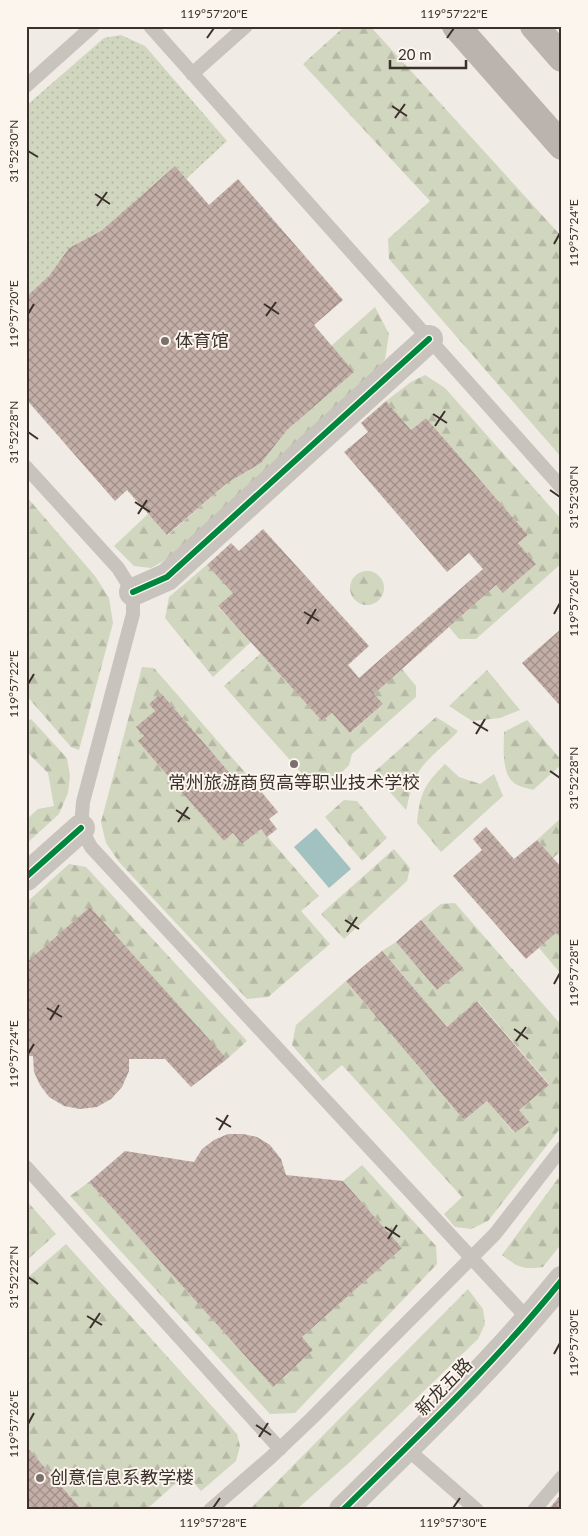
<svg xmlns="http://www.w3.org/2000/svg" width="588" height="1536" font-family="Lato,'Noto Sans SC',sans-serif">
	<defs>
		<pattern id="forest-firs" width="22" height="20" patternUnits="userSpaceOnUse" patternTransform="scale(1.25)"><rect width="22" height="20" fill="#d1d6bf"/><path d="M5 1l3.5 6h-7zM16 11l3.5 6h-7z" fill="#b4b8a4"/></pattern>
		<pattern id="park-dots" width="8" height="8" patternUnits="userSpaceOnUse" patternTransform="scale(1.25)"><rect width="8" height="8" fill="#d1d6bf"/><path d="M2 2h.1M6 6h.1" fill="none" stroke="#b4b8a4" stroke-width="1.8" stroke-linecap="round"/></pattern>
		<pattern id="building-cross-hatch" width="8" height="8" patternUnits="userSpaceOnUse" patternTransform="scale(1.25)"><rect width="8" height="8" fill="#c3afa7"/><path d="M0 0l8 8M0 8l8-8" fill="none" stroke="#a08f88"/></pattern>
	</defs>
	<rect width="100%" height="100%" fill="#f0ebe5"/>
	<path fill="url(#forest-firs)" d="M345,26H370L562,237V458L389,259L388,239L430,201L303,64Z
		M375,307L389,334L385,359L372,375L174,555L151,568L134,566L114,546L148,514L168,535L227,483L261,463L287,430L354,372L331,346Z
		M425,375L445,388L562,520V563L476,639H459L449,627L496,585L503,593L536,564L518,543L528,535L426,418L411,430L386,401L411,382Z
		M26,496L95,576L109,598L113,623L79,750L71,747L26,695Z
		M209,563L233,593L218,607L251,642L213,677L165,618L169,597Z
		M350 588a17 17 0 1 1 34 0a17 17 0 1 1-34 0Z
		M261,653L322,721L332,713L351,733L383,704L374,694L402,669L416,686V697L352,754L349,765L324,790L314,787L224,686Z
		M142,667L154,668L249,777L240,785L161,693L149,704L155,711L137,727L144,736L139,741L224,841L233,833L242,844L261,829L319,896L301,911L330,944L268,997L247,999L119,862L106,843L101,822Z
		M487,670L520,710L500,718L472,721L449,706Z
		M436,717L458,731C445,747 423,759 415,779C410,788 409,800 406,810L373,773Z
		M31,719L67,758L70,776L68,793L59,814L26,844V820L38,809L54,806L48,773L26,751V722Z
		M527,720L562,761V764L533,790C528,788 519,787 514,783C501,773 504,747 504,732Z
		M445,764L459,777L480,784L494,774L503,796L441,852L417,823C420,793 424,785 445,764Z
		M344,800L357,801L387,838L362,861L325,817Z
		M562,817V850L553,858L537,840Z
		M394,849L410,868L407,881L344,939L321,914Z
		M69,864L86,867L247,1041L227,1059L90,908L26,963V903Z
		M455,903L562,1026V1126L488,1221L471,1229L455,1227L444,1214L462,1197L342,1065L323,1081L292,1045L296,1025L346,981L464,1120L487,1101L514,1133L528,1122L519,1110L549,1084L478,1001L447,1027L382,951L396,942L437,990L463,968L421,920L441,904Z
		M556,933L562,939V975L539,948Z
		M362,1165L436,1246L437,1264L295,1413L270,1414L70,1196L89,1182L273,1387L313,1350L302,1337L402,1248L343,1181Z
		M562,1173V1243L543,1267C523,1270 518,1267 502,1255Z
		M26,1200L56,1234L26,1261Z
		M66,1244L237,1434L240,1446L236,1461L201,1491L186,1474L146,1510H82L26,1446V1279Z
		M468,1289L483,1309L485,1324L478,1339L351,1461L296,1510H249Z"/>
	<path fill="url(#park-dots)" d="M121,35L145,46L227,141L186,179L175,166L101,231L69,248L49,276L26,297V106L104,38Z"/>
	<path fill="#a1c2c1" d="M316,828L351,869L329,888L294,847Z"/>
	<path fill="url(#building-cross-hatch)" d="M175,166L209,205L238,179L343,300L314,325L354,372L287,430L261,463L227,483L167,535L127,490L115,501L26,399V297L49,276L69,248L101,231Z
		M386,401L411,430L426,418L528,535L518,543L536,564L503,593L496,585L374,694L383,704L350,733L332,713L322,721L218,606L233,593L207,565L231,543L239,551L263,529L369,646L348,665L359,678L483,569L469,553L447,572L344,452L368,432L361,423Z
		M562,628V708L522,663Z
		M161,693L240,785L249,777L278,812L269,819L277,829L267,837L261,829L242,844L233,833L224,841L138,741L144,736L136,727L155,711L149,704Z
		M486,827L514,859L537,840L562,868V939L556,933L526,959L453,876L482,850L473,839Z
		M90,907L227,1059L191,1087L165,1059H129V1071L122,1087L111,1099L97,1107L80,1109L64,1106L49,1097L40,1085L34,1072L33,1056H26V963Z
		M421,920L463,968L437,990L396,942Z
		M382,951L447,1027L477,1001L549,1085L519,1110L529,1122L515,1133L487,1101L464,1120L346,981Z
		M228,1134H243L257,1137L270,1145L281,1159L286,1175L343,1181L402,1248L302,1337L313,1350L273,1387L89,1182L125,1151L194,1162L202,1149L214,1140Z
		M26,1446L82,1510H26Z
		M562,1493V1510H548Z"/>
	<g fill="none" stroke-linecap="round" stroke-linejoin="round">
		<path stroke="#c9c3be" stroke-width="14" d="M150,26L562,488
			M192,74L246,26
			M26,86L93,26
			M26,467L118,568L133,592V614L83,802L81,828L91,847L529,1320
			M26,1167L280,1449
			M406,1448L477,1510
			M210,1510L270,1458L312,1418L495,1234L562,1148
			M534,1510L562,1477"/>
		<path stroke="#c9c3be" stroke-width="28" d="M133,592L167,577L429,339
			M26,877L81,828
			M343,1510C418,1436 496,1362 562,1280"/>
		<path stroke="#bab3ae" stroke-width="28" d="M456,26L562,146
			M534,26L562,58"/>
		<defs>
			<path id="cycleway" d="M133,592L167,577L429,339
				M26,877L81,828
				M343,1510C418,1436 496,1362 562,1280"/>
		</defs>
		<use href="#cycleway" stroke="#fbf5ee" stroke-width="9"/>
		<use href="#cycleway" stroke="#00873e" stroke-width="6"/>
	</g>
	<path fill="none" stroke="#3b302b" stroke-width="2" d="M207,38L214,28M447,38L454,28M392,106L407,116M395,118L405,104M28,151L38,157M95,194L110,204M97,206L107,192M554,244L560,233M264,304L279,314M28,314L34,304M266,316L276,302M433,414L447,423M435,426L445,411M28,432L38,439M550,490L560,497M135,502L150,512M138,514L147,500M304,612L319,621M554,614L560,603M307,624L316,609M28,684L34,674M473,722L488,731M476,734L485,719M550,771L560,778M176,810L190,819M178,822L188,807M345,920L359,929M347,932L357,917M554,984L560,973M47,1008L62,1017M50,1020L59,1005M514,1029L528,1039M516,1041L526,1027M28,1054L34,1044M216,1118L231,1127M219,1130L228,1115M385,1227L400,1237M388,1239L397,1225M28,1277L38,1284M87,1316L102,1325M90,1328L100,1313M554,1354L560,1343M28,1424L34,1413M256,1425L271,1435M259,1437L268,1423M213,1508L220,1498M453,1508L460,1498"/>
	<g fill="#7a716c" stroke="#fbf5ee" stroke-width="2">
		<circle cx="165" cy="341" r="5"/>
		<circle cx="294" cy="764" r="5"/>
		<circle cx="40" cy="1478" r="5"/>
	</g>
	<g text-anchor="middle" stroke-width="4" stroke-linejoin="round" paint-order="stroke">
		<g font-size="18" fill="#3b302b" stroke="#fbf5ee" text-anchor="start">
			<text x="175" y="347">体育馆</text>
			<text x="294" y="789" text-anchor="middle">常州旅游商贸高等职业技术学校</text>
			<text x="50" y="1484">创意信息系教学楼</text>
		</g>
		<g font-size="18" fill="#3b302b" stroke="#fbf5ee">
			<text transform="translate(444 1387) rotate(-46)" y="6">新龙五路</text>
		</g>
	</g>
	<rect width="588" height="1536" fill="none" stroke="#fbf5ee" stroke-width="55"/>
	<path d="M390 60v8h76v-8" fill="none" stroke="#3b302b" stroke-width="2.5"/>
	<text x="398" y="60" font-size="15" fill="#3b302b" stroke="#fbf5ee" stroke-width="4" paint-order="stroke">20 m</text>
	<rect x="28" y="28" width="532" height="1480" fill="none" stroke="#3b302b" stroke-width="2"/>
	<g font-size="12" text-anchor="middle" fill="#3b302b">
		<text x="214" y="18">119°57'20"E</text>
		<text x="454" y="18">119°57'22"E</text>
		<text transform="translate(14 151) rotate(-90)" y="4">31°52'30"N</text>
		<text transform="translate(574 233) rotate(-90)" y="4">119°57'24"E</text>
		<text transform="translate(14 314) rotate(-90)" y="4">119°57'20"E</text>
		<text transform="translate(14 432) rotate(-90)" y="4">31°52'28"N</text>
		<text transform="translate(574 497) rotate(-90)" y="4">31°52'30"N</text>
		<text transform="translate(574 603) rotate(-90)" y="4">119°57'26"E</text>
		<text transform="translate(14 684) rotate(-90)" y="4">119°57'22"E</text>
		<text transform="translate(574 778) rotate(-90)" y="4">31°52'28"N</text>
		<text transform="translate(574 973) rotate(-90)" y="4">119°57'28"E</text>
		<text transform="translate(14 1054) rotate(-90)" y="4">119°57'24"E</text>
		<text transform="translate(14 1277) rotate(-90)" y="4">31°52'22"N</text>
		<text transform="translate(574 1343) rotate(-90)" y="4">119°57'30"E</text>
		<text transform="translate(14 1424) rotate(-90)" y="4">119°57'26"E</text>
		<text x="213" y="1527">119°57'28"E</text>
		<text x="453" y="1527">119°57'30"E</text>
	</g>
</svg>
